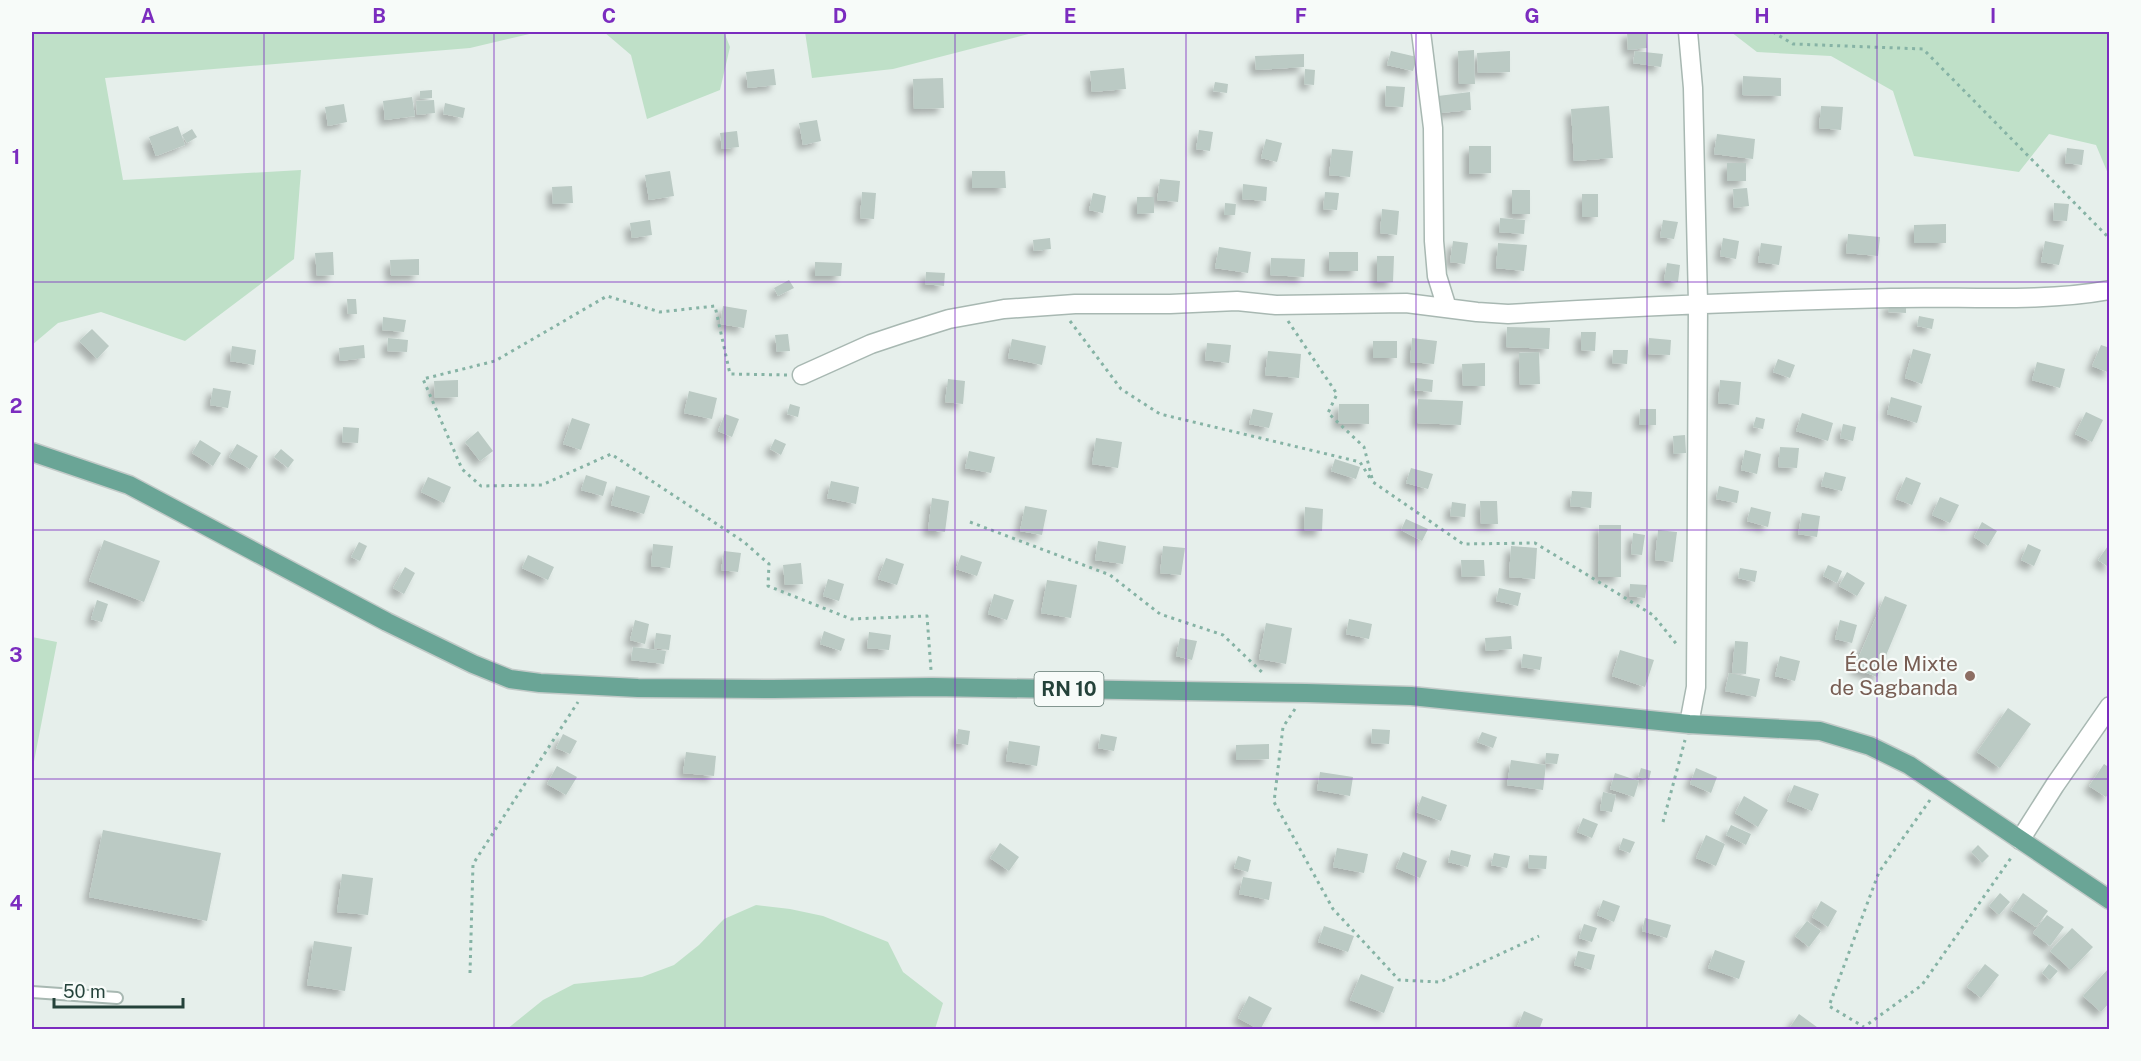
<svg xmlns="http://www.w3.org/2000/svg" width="2141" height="1061" font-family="'Public Sans',sans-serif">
	<defs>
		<filter id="shadow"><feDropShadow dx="-5.5" dy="5.5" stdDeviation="3" flood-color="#0004"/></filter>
	</defs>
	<rect width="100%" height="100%" fill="#e6efeb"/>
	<path fill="#bfe0c8" d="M32,32H538L470,48L105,78L123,180L301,170L294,259L185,341L101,312L58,323L32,345Z
		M604,32H724L730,47L720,90L647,119L631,55Z
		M805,32H1036L893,69L812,78Z
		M1731,32H2109V176L2096,145L2049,134L2019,172L1914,156L1893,91L1831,56L1757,52Z
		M32,637L57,642L32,772Z
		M756,905L790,909L823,916L888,942L903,972L943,1003L935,1029H507L543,1000L574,984L642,977L674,965L699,945L724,919Z"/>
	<path fill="#bbcac4" filter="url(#shadow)" d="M1627,32H1646L1647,48L1628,50Z
		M1474,50L1475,84H1459L1458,51Z
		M1391,51L1417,57L1413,71L1387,65Z
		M1510,51V72L1478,73L1477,53Z
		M1635,51L1663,54L1661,67L1633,63Z
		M1304,54V67L1256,70L1255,56Z
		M1124,68L1126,89L1092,92L1090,71Z
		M774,69L776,85L748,88L746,72Z
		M1305,69L1315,70L1314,85L1304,84Z
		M1743,76L1781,78V96L1742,95Z
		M943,78L944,108L914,109L913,79Z
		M1215,82L1228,84L1227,93L1213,91Z
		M1386,86L1405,87L1403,107L1385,106Z
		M432,90V98L420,99V91Z
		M1470,92L1471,110L1440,113L1438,96Z
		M412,97L415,116L385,120L383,101Z
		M434,100L435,113L417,115L416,101Z
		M445,103L465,108L463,118L443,114Z
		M344,104L347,122L328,126L325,107Z
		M1609,106L1613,158L1574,161L1571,109Z
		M1821,106L1843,107L1841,130L1819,128Z
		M817,120L821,141L803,145L799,123Z
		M178,126L185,145L156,156L149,137Z
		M192,129L197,137L187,143L182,135Z
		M1199,130L1213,132L1210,151L1196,149Z
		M737,131L739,147L722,149L720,133Z
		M1717,134L1755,139L1753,159L1714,154Z
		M1266,139L1282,143L1277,162L1261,158Z
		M1469,146H1491V173L1469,174Z
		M2067,148L2084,150L2082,165L2065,163Z
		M1332,149L1353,151L1350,177L1329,175Z
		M1727,163H1746V181H1727Z
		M670,171L674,196L649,200L645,175Z
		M972,171H1005L1006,188H972Z
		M1160,179L1180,181L1178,202L1157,200Z
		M1243,184L1267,187L1266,201L1242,199Z
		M572,186L573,203L553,204L552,187Z
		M1747,188L1749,206L1734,208L1733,189Z
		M1512,190H1530V214H1512Z
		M862,192L876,193L874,219L860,218Z
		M1325,192L1339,193L1337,210L1323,209Z
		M1093,193L1106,196L1103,213L1089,210Z
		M1582,194H1598V217H1582Z
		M1137,197H1154V213L1137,214Z
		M1225,203L1236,204L1235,215H1224Z
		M2054,203L2069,204L2067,221L2053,220Z
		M1382,209L1399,211L1397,235L1380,233Z
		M1500,218L1525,220L1524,234L1499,232Z
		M650,220L652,235L632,238L630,223Z
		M1663,220L1678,222L1674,239L1660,237Z
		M1946,224V243H1914V225Z
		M1848,234L1880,237L1878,256L1846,253Z
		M1050,238L1051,249L1034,251L1033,240Z
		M1723,238L1739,241L1736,259L1720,256Z
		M1453,241L1468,243L1465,264L1450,262Z
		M2045,241L2064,245L2059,265L2041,262Z
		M1498,243L1527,245L1524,271L1496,268Z
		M1761,243L1782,246L1779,265L1758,262Z
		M1219,247L1251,252L1248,273L1215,268Z
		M333,252L334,275L317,276L315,253Z
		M1329,252H1358V271H1329Z
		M1377,256H1394L1393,282H1377Z
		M1271,258L1305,259L1304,277L1270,275Z
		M419,259V275L391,276L390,260Z
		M815,262L842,263L841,276H815Z
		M1667,263L1680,265L1678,282L1664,280Z
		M926,272L945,273L944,286L925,284Z
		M789,280L794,288L778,296L774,288Z
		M347,299H356L357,314H348Z
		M1889,303L1906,304V313L1888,312Z
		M723,306L747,310L744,328L720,324Z
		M1919,316L1934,319L1932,329L1917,326Z
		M383,317L406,320L404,332L382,330Z
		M1507,327L1550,328L1549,349L1506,347Z
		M92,329L109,346L97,359L79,341Z
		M1581,332H1596L1595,351L1581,350Z
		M788,334L790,351L777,352L775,335Z
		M388,338L408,340L407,352L387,351Z
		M1412,338L1437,341L1434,364L1410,362Z
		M1649,338L1671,340L1670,355L1648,354Z
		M1012,339L1046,346L1042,365L1008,358Z
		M1373,341H1397V358H1373Z
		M1207,343L1231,345L1229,363L1205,360Z
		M364,345L365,358L340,361L339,348Z
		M2101,345L2110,348V373L2092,366Z
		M232,346L256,350L254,365L230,361Z
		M1913,349L1931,354L1922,384L1905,378Z
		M1613,350H1628L1627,364L1612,363Z
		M1268,351L1301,354L1299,378L1265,375Z
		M1539,352L1540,384L1520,385L1519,353Z
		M1778,359L1795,365L1790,378L1773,372Z
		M2037,362L2065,369L2060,388L2032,380Z
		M1485,363V386H1463L1462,364Z
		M1416,378L1433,380L1432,392L1414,390Z
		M948,379L965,381L963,404L945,402Z
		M458,380V397L435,398L434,381Z
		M1720,380L1741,382L1739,405L1718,403Z
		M213,388L231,391L228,408L210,405Z
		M689,391L717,398L712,419L684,413Z
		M1891,397L1922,406L1917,423L1887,414Z
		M1418,399L1463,401L1461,425L1417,423Z
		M790,404L800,407L798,417L787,414Z
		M1339,404H1369V424L1338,423Z
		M1253,409L1273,413L1269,428L1249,424Z
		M1640,409H1656V425H1639Z
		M2086,412L2103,420L2092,442L2075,434Z
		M1802,413L1833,423L1828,441L1796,431Z
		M725,414L739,419L732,437L718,431Z
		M1756,417L1765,419L1763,429L1753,427Z
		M572,418L590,424L581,450L563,444Z
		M1843,424L1856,427L1853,441L1840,438Z
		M343,427L359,428L358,443L342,442Z
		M478,431L493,451L480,461L465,442Z
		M1685,435L1686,453L1674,454L1673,436Z
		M1096,438L1122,442L1118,468L1092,464Z
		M775,439L786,444L781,455L770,449Z
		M200,440L221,453L213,466L192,453Z
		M237,444L258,456L250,469L229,457Z
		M1780,447L1799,448L1797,468L1778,467Z
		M281,449L294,460L288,468L274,457Z
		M1745,450L1761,454L1757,474L1741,470Z
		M969,451L995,457L991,473L965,468Z
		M1335,459L1360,467L1356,479L1331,471Z
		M1411,468L1433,474L1428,489L1406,483Z
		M1825,472L1846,477L1842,491L1821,486Z
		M586,475L607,482L603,496L581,490Z
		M428,477L451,487L444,503L421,492Z
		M1906,477L1921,483L1912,505L1896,499Z
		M831,481L859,487L856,504L827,498Z
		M616,486L650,496L644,514L611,505Z
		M1719,486L1739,491L1737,503L1716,499Z
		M1572,491L1592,492L1591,508L1570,506Z
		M1940,497L1959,505L1950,523L1932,515Z
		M932,498L949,501L945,532L928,530Z
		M1480,501H1497L1498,524H1481Z
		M1452,502L1466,504L1465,517L1450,516Z
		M1025,506L1047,510L1042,535L1020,531Z
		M1305,507L1323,509L1322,531L1304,530Z
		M1751,507L1771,512L1768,527L1747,521Z
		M1802,513L1820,516L1817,537L1798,534Z
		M1406,519L1428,529L1422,541L1401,530Z
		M1982,522L1997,531L1988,546L1974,537Z
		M1599,525H1621V577H1598Z
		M1658,530L1677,532L1673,562L1655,560Z
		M1633,533L1645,535L1642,555L1631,554Z
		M104,540L160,561L144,602L89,581Z
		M1098,541L1126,546L1123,564L1095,560Z
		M359,542L367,546L360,561L351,557Z
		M2110,543V568L2098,560Z
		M653,544L673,546L670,568L651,566Z
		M2028,544L2041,550L2034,566L2021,560Z
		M1163,546L1185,548L1181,575L1160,573Z
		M1511,546L1537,548L1535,579L1509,577Z
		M724,551L741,553L738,572L721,570Z
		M528,555L554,567L548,580L522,568Z
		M961,555L982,562L977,576L956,569Z
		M886,558L904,564L897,585L878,579Z
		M1461,560H1484L1485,576L1462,577Z
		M801,563L803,584L785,585L783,565Z
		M1828,565L1842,571L1837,583L1823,576Z
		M405,567L415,573L404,594L393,588Z
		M1740,568L1757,571L1755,582L1738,578Z
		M1847,572L1865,583L1857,596L1839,586Z
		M828,579L844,584L839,601L823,596Z
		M1047,580L1077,585L1071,618L1041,613Z
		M1630,584L1647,585L1645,598L1629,596Z
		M1499,588L1521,593L1518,606L1496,601Z
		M994,594L1014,600L1007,620L988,614Z
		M1885,596L1907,605L1877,677L1854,668Z
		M97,600L108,604L102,622L91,619Z
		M1349,619L1372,624L1369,639L1346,634Z
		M635,620L649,624L645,644L630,640Z
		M1840,620L1857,625L1852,643L1835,639Z
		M1266,623L1292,628L1286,664L1259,659Z
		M824,631L845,639L841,651L820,644Z
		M869,632L891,635L889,650L867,648Z
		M656,633L671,635L669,650L654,648Z
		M1511,636L1512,649L1486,651L1485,638Z
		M1180,638L1197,641L1192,660L1176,656Z
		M1735,641L1748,642L1746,674L1732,673Z
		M633,647L666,651L664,664L631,660Z
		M1620,650L1654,660L1645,687L1612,676Z
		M1523,654L1542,657L1540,670L1521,667Z
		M1780,656L1800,661L1795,681L1775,676Z
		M1729,673L1760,679L1756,697L1725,691Z
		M2008,708L2031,724L2000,768L1977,752Z
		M958,729L970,731L968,745L956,743Z
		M1372,729L1390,730L1389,744L1371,743Z
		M1482,732L1497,737L1493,748L1477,742Z
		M563,734L577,741L570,754L556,748Z
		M1101,734L1117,737L1114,751L1098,748Z
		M1009,741L1040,746L1037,766L1006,761Z
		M1269,744V759L1236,760V745Z
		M686,752L716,756L714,776L683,773Z
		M1546,753L1559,754L1557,764L1545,763Z
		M1511,760L1546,765L1543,790L1507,785Z
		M2104,764L2110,768V792L2106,797L2089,786Z
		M557,766L577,777L566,795L547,784Z
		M1641,768L1651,771L1649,780L1638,777Z
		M1696,768L1717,777L1711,793L1690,784Z
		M1320,772L1353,777L1350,796L1317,790Z
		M1615,773L1639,781L1634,797L1610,789Z
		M1794,785L1819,794L1812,811L1787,801Z
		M1603,792L1616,795L1612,812L1600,810Z
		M1422,796L1447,805L1441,821L1416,812Z
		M1744,796L1768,810L1758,827L1735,813Z
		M1583,818L1598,824L1592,838L1577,832Z
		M1731,825L1751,834L1746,845L1726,835Z
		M103,830L221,853L207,921L89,897Z
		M1706,835L1725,844L1716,866L1696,858Z
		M1623,838L1635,842L1630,853L1619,849Z
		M1000,843L1019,857L1009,871L990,858Z
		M1978,845L1989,856L1982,863L1971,852Z
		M1337,848L1368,854L1364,873L1333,867Z
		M1451,850L1471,855L1468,867L1448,862Z
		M1403,852L1427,861L1420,878L1396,868Z
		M1494,853L1510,856L1507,868L1491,865Z
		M1529,855L1547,856L1546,869L1528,868Z
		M1238,856L1251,860L1248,872L1234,868Z
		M342,874L373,878L368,915L337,912Z
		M1243,877L1272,882L1269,900L1239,894Z
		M2000,893L2010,902L1999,915L1989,906Z
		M2023,893L2048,911L2036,927L2011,910Z
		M1603,900L1620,906L1614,922L1597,915Z
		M1821,901L1837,911L1828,927L1812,917Z
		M2047,915L2064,927L2050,946L2033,933Z
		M1645,918L1671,925L1667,938L1642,931Z
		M1807,921L1821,931L1809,947L1795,936Z
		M1584,924L1597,928L1592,942L1579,938Z
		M1324,926L1354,936L1348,952L1318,942Z
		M2072,928L2093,947L2071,970L2050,951Z
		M314,941L352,947L345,991L307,985Z
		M1715,950L1745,961L1739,979L1708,968Z
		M1578,951L1595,955L1591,970L1574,965Z
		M1985,964L1999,975L1981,998L1967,987Z
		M2049,964L2058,971L2050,980L2042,973Z
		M2110,967V1002L2101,1012L2083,996Z
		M1361,974L1394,987L1384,1013L1350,1000Z
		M1249,996L1272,1008L1260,1030L1238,1018Z
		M1524,1011L1543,1019L1539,1030H1516Z
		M1799,1014L1821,1030H1788Z"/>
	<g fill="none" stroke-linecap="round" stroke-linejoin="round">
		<defs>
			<path id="lane" d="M32,992L117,998"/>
			<path id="street" d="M1421,32L1433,128L1434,241L1437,276L1447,308
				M1688,32L1693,88L1698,303L1696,687L1689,724
				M802,375L871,344L904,333L949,319L1004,309L1075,304H1170L1237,301L1276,305L1406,303L1477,312L1508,314C1636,306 1763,301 1891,298C1963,296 2038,303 2110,290
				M2020,840L2055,785L2110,706"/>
			<path id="primary" d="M32,452L129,485L387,622L473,664L510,679L540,683L638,688L773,689L932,687L1306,693L1411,696L1689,724L1820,731L1870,746L1909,765L2110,900"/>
		</defs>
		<use href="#lane" stroke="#a8b8b2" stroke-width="14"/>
		<use href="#street" stroke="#a8b8b2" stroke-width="21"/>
		<use href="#primary" stroke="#c2cac8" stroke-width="21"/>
		<path stroke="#86b3a5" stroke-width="3" stroke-dasharray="3 4.5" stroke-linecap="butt" d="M1773,32L1793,44L1923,49L2110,239
			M1070,321L1121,389L1160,414L1360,462L1370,478
			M1288,321L1337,394L1328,413L1364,447L1373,482L1463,544L1535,543L1653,615L1678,646
			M787,375L730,374L715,306L660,312L607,296L495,361L423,379L462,469L481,486L542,485L611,454L744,542L769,564L768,586L851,619L927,616L931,670
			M970,522L1110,575L1160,614L1223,635L1265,675
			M1295,709L1283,727L1274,802L1333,909L1399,980L1440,982L1539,936
			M1930,800L1879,872L1829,1006L1864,1027L1922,985L2013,855
			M1663,822L1685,740
			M470,973L473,864L578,702"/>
		<use href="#lane" stroke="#fff" stroke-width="10"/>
		<use href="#street" stroke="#fff" stroke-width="18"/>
		<use href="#primary" stroke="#6aa596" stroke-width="18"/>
	</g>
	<path fill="none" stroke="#7b2cbf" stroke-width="1.5" stroke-opacity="0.55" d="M264,32V1030M494,32V1030M725,32V1030M955,32V1030M1186,32V1030M1416,32V1030M1647,32V1030M1877,32V1030M32,282H2110M32,530H2110M32,779H2110"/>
	<circle fill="#8d6e63" stroke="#f7fbf9" stroke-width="2" cx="1970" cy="676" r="6"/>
	<g text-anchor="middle" stroke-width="4.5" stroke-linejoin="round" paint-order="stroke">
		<rect fill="#f7fbf9" stroke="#637a73" stroke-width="1.5" x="1034.5" y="672" width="69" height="34" rx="4.5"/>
		<g font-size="20" font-weight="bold" fill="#24423a">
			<text x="1069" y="696">RN 10</text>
		</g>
		<g font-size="21" fill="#785e54" stroke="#f7fbf9" text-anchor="end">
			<text x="1958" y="671">École Mixte<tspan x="1958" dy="24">de Sagbanda</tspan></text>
		</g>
	</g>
	<rect width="2141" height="1061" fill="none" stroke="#f7fbf9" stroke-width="66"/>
	<path d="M54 998v9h129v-9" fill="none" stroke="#24423a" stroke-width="3"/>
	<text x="63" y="998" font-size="18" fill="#24423a" stroke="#f7fbf9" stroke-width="4.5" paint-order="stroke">50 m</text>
	<rect x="33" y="33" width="2075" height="995" fill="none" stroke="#7b2cbf" stroke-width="2"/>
	<g font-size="20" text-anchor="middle" font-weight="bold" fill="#7b2cbf">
		<text x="148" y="23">A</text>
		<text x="379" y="23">B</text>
		<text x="609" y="23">C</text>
		<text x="840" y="23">D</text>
		<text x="1070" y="23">E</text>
		<text x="1301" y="23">F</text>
		<text x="1532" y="23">G</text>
		<text x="1762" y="23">H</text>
		<text x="1993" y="23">I</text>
		<text x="16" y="164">1</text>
		<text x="16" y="413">2</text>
		<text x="16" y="662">3</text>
		<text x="16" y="910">4</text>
	</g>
</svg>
